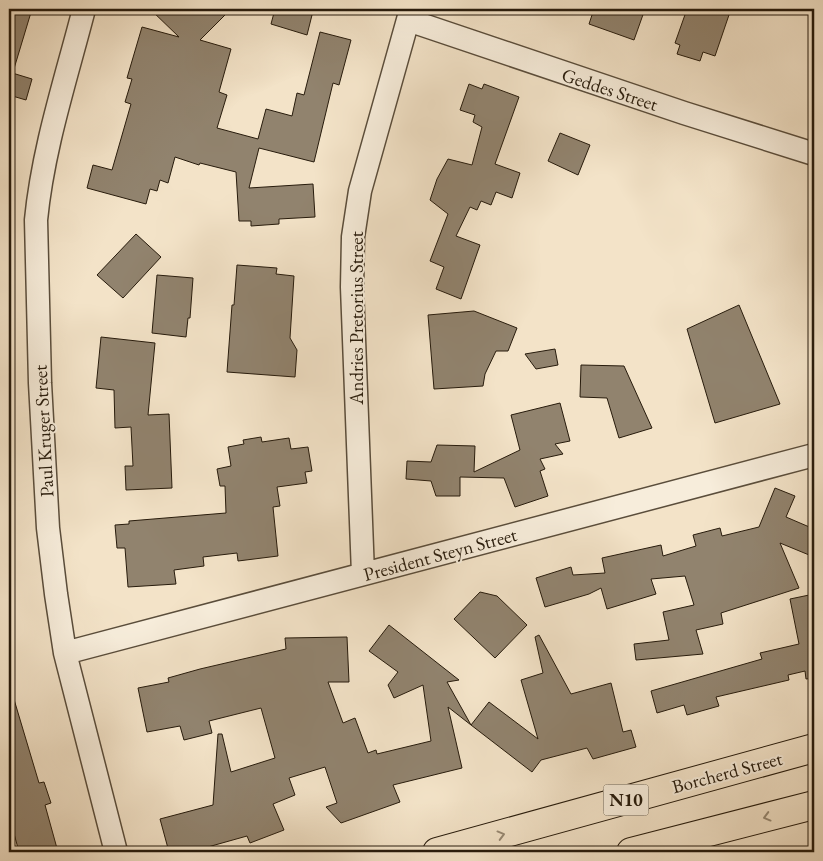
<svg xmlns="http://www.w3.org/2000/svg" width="823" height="861" font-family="'EB Garamond',serif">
	<rect width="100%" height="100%" fill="#f3e3c8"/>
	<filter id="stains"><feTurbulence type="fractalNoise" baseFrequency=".004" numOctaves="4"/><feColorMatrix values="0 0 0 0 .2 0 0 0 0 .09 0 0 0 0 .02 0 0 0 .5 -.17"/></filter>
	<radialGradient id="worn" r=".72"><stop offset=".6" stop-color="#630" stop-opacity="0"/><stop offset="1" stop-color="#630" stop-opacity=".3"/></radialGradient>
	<path fill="#91836e" stroke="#271b0c" d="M9,9H32L13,72L9,71Z
		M150,9H231L200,40L231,49L219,92L227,95L217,128L258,139L266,109L292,116L297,93L304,95L320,32L351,40L339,85L333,83L314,162L259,148L249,188L313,184L315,217L279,219V224L251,226V221H239L236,172L200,163L199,165L175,157L168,183L160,180L157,191L150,189L146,204L87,188L93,165L112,170L131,104L125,102L132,79L127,78L142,27L179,37Z
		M275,9H302L313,11L307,35L271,24Z
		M594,9H645L634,40L589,24Z
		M687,9H731L715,56L703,52L700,61L677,54L680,45L675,43Z
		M9,72L32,79L26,100L9,95Z
		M469,84L482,89L484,84L519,97L495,164L520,173L512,198L496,192L491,205L481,201L477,210L470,207L456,236L480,245L461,299L436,289L444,267L430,261L448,214L430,200L437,179L448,159L472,165L482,127L473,122L475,115L460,110Z
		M560,133L590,145L578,175L548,161Z
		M136,234L161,257L123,298L97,275Z
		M237,265L277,268L276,274L294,276L290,338L297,350L295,377L227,372L232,305H234Z
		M157,275L193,278L190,318H188L186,337L152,333Z
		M739,305L780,404L715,423L687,329Z
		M474,311L517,328L508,351H496L485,374L483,386L434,389L428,315Z
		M101,337L155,343L148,415L169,414L172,488L126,490L125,466H133L131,427L115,428L114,390L96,388Z
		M555,349L558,365L536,369L525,354Z
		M581,365L624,366L652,428L619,438L607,398L580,397Z
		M560,403L570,441L555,444L563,454L540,459L545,469L540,471L548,496L515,507L504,478L460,477V496H436L431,481L406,479L407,461L431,462L437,445L475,446L474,472L520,450L511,415Z
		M261,437L262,442L289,438L291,449L308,447L312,471L305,472L307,483L277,487L280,506L273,507L278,556L238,561L237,553L203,557L204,566L174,570L176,584L128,587L125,548H117L115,525L129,524V521L226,513L225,486H220L217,469L231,466L228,447L244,444L243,440Z
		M775,488L795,496L786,517L814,529V557L780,543L799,588L721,613L723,624L696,630L703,654L636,660L634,644L669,640L663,612L694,605L685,576L651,579L656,594L607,609L601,588L589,594L545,607L536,578L571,567L573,575L605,573L602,558L661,545L663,556L696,546L693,535L720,528L722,536L759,527Z
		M480,592L497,596L527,625L495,658L454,619Z
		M814,594V678L806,679L805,671L788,675L789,680L716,697L719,706L687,715L684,705L657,713L651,691L762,659L760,653L799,644L790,599Z
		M389,625L459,680L447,682L471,725L448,707L462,768L393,785L400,802L341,823L326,807L337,803L325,767L289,778L295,795L273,804L284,830L250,843L247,836L190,852H169L160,819L213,805L218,734H222L231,772L275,758L261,708L209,721L212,733L184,740L180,726L147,732L138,688L169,682L168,678L200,669L286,649L285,638L347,637L349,682H328L343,723L355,718L368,753L376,750L377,754L431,741L423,685L394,698L388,685L398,672L369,651Z
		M539,635L571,694L611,683L623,732L631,730L636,747L593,759L587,748L541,760L532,772L471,725L489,702L538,739L521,680L543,673L535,637Z
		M13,696L39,783L44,782L51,803L45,805L58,852H19L9,815V697Z"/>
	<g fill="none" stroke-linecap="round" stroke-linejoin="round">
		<defs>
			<path id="street" d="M84,9C66,79 43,148 36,220L40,383L48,528L56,594L65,653L116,852
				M408,20L684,113L814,154
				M363,574L352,287L353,237L360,191L411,9
				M65,653L814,455"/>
			<path id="highway" d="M437,852L814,748
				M631,852L814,805"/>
		</defs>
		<use href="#street" stroke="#5a4d3b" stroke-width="25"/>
		<use href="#highway" stroke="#271b0c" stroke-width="30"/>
		<use href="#street" stroke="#f7eddb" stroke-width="22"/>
		<use href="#highway" stroke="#f3e3c8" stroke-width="28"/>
	</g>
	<defs><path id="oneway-chevron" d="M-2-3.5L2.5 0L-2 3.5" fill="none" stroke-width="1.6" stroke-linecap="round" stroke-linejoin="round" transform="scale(1.25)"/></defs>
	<g stroke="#978973">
		<use href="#oneway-chevron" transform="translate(767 817) rotate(165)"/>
		<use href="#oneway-chevron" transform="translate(501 835) rotate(-15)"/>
	</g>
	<g text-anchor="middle" stroke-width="4" stroke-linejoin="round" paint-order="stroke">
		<rect fill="#f7eddb" stroke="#655a4a" stroke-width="1" x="603.5" y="784.5" width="45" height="31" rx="4"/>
		<g font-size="18" font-weight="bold" fill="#271b0c">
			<text x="626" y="806">N10</text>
		</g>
		<g font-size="19" fill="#271b0c" stroke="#f7eddb">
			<text transform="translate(610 89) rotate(18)" y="7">Geddes Street</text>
			<text transform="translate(356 318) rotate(-90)" y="7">Andries Pretorius Street</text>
			<text transform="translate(43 431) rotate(-93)" y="7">Paul Kruger Street</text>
			<text transform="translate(440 554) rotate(-15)" y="7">President Steyn Street</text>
			<text transform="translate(727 772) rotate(-15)" y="7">Borcherd Street</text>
		</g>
	</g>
	<rect width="823" height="861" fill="none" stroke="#f3e3c8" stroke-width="30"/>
	<rect x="10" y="10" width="803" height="841" fill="none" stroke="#271b0c" stroke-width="2.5"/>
	<rect x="15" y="15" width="793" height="831" fill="none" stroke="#271b0c"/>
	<rect width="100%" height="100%" filter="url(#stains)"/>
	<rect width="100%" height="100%" fill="url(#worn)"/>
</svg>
